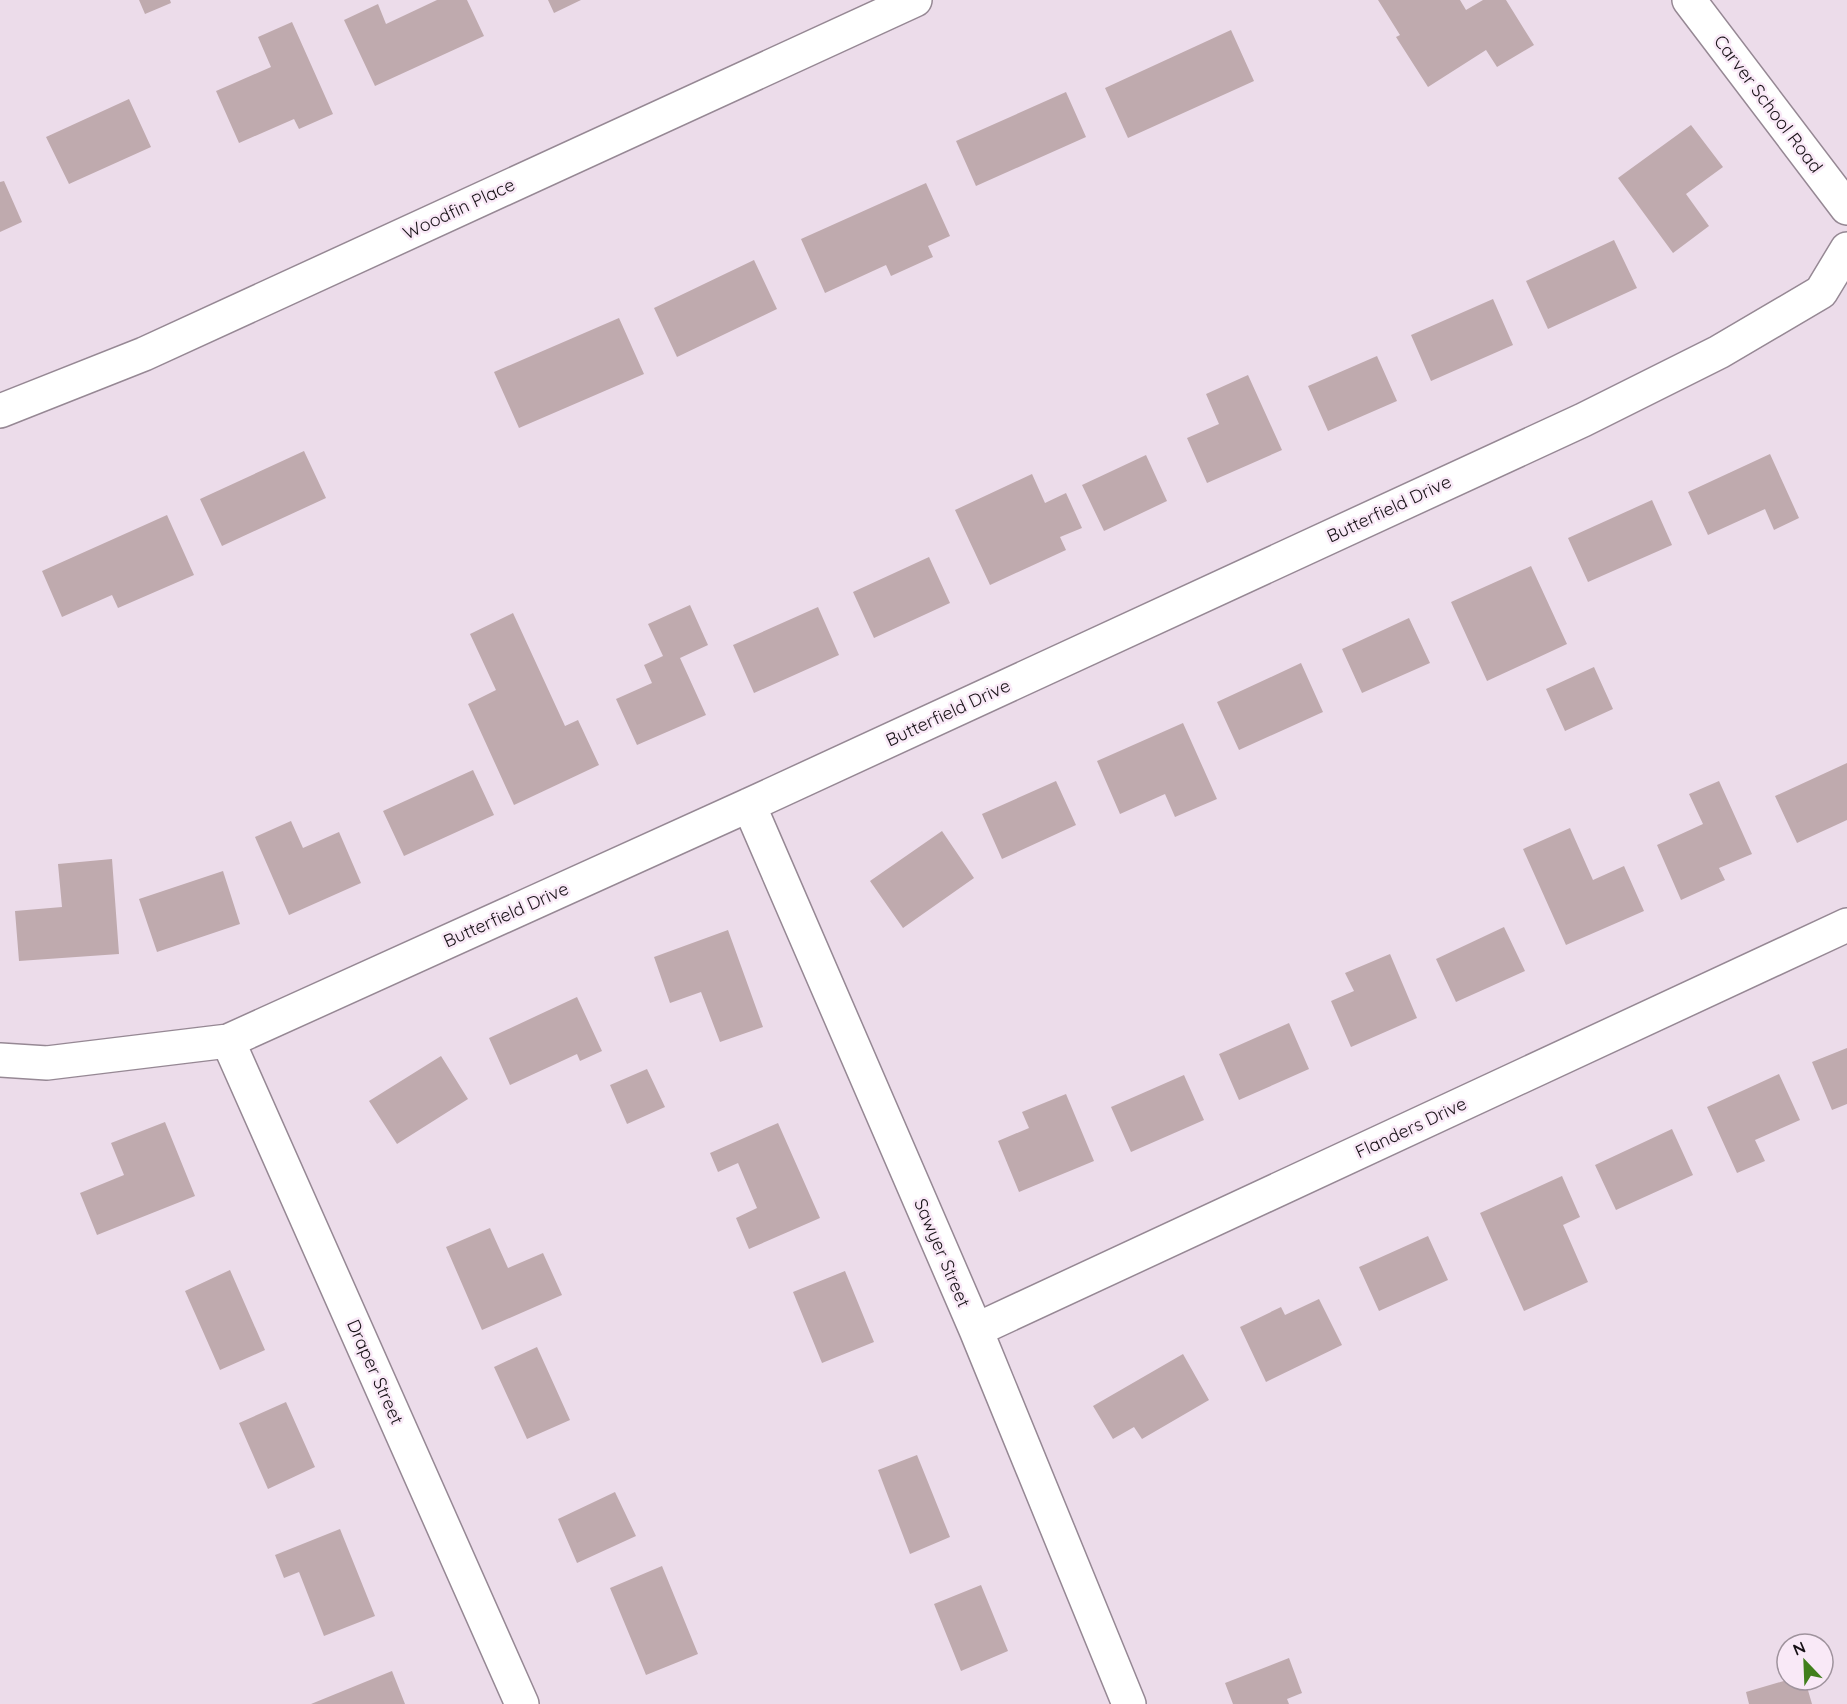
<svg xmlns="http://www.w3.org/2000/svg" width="1847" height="1704" font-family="Quicksand,sans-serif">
	<rect width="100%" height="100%" fill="#ecdcea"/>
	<path fill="#bfaaae" d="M139,0H170L171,3L145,14Z
		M437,0H467L484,36L375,86L344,20L378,4L386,24Z
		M548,0H581L554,13Z
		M1378,0H1460L1466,10L1483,0H1506L1534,45L1497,67L1486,50L1428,87L1396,37L1400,35Z
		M292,22L333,114L299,129L294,119L239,143L216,91L271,67L258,37Z
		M1231,30L1254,81L1128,138L1105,88Z
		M1066,92L1086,137L976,186L956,141Z
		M129,99L151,147L69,184L46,137Z
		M1691,125L1723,167L1686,194L1709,226L1673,253L1618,178Z
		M4,181L22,222L0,232V182Z
		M926,183L950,236L928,246L933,257L891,276L886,265L825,293L801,239Z
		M1614,240L1637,288L1548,329L1526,281Z
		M754,260L777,309L677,357L654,308Z
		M1493,299L1513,345L1431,381L1411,335Z
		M619,318L644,374L519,428L494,372Z
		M1377,356L1397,401L1328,431L1308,386Z
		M1248,375L1282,450L1207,483L1187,438L1219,424L1206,394Z
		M304,451L326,498L222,546L200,499Z
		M1770,454L1799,518L1774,530L1765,509L1708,535L1688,492Z
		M1146,455L1167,501L1104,531L1082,485Z
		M1032,474L1045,503L1066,493L1082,528L1060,537L1066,550L990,585L955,510Z
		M1652,500L1672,545L1588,582L1568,538Z
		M167,515L194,575L118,608L112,595L62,617L42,571Z
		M929,557L950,603L874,638L853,592Z
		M1531,566L1567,644L1487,681L1451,602Z
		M690,605L708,645L680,658L706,715L637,745L616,699L652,683L644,665L663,656L648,624Z
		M818,607L839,655L754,693L733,645Z
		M513,613L565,726L578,720L599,765L514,805L468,704L496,690L470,634Z
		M1409,618L1430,663L1362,693L1342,649Z
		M1301,663L1323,712L1239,750L1217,702Z
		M1594,667L1613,709L1565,731L1546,689Z
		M1183,723L1217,799L1175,817L1165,794L1120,814L1097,761Z
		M1847,763V820L1797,843L1775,796Z
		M473,770L494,815L404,856L383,811Z
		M1056,781L1076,825L1002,859L982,814Z
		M1719,781L1752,854L1719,868L1725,880L1681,900L1657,845L1703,824L1689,794Z
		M291,821L303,848L339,832L361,883L289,915L255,837Z
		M1570,828L1593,880L1624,866L1644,911L1566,945L1523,849Z
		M942,831L974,878L903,928L870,881Z
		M112,859L119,954L19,961L15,911L62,907L58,864Z
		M223,871L240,924L157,952L139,899Z
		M1504,927L1525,971L1456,1002L1436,959Z
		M728,930L763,1027L720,1042L701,992L670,1003L654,957Z
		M1390,954L1417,1018L1351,1047L1331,1001L1354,991L1345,973Z
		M577,997L602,1051L580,1061L577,1054L510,1085L489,1038Z
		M1289,1023L1309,1069L1239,1100L1219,1054Z
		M1847,1048V1104L1832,1110L1812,1062Z
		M441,1056L468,1099L397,1144L369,1101Z
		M647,1069L665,1107L627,1124L610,1085Z
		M1779,1074L1800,1120L1755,1140L1765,1161L1737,1173L1707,1107Z
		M1184,1075L1204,1120L1131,1152L1111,1107Z
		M1066,1094L1094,1161L1019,1192L998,1141L1029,1128L1022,1112Z
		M165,1122L195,1196L97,1235L80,1193L124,1175L111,1143Z
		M778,1123L820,1218L749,1249L736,1218L757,1208L738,1163L718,1172L710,1153Z
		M1672,1129L1693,1175L1616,1210L1595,1165Z
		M1562,1176L1580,1217L1563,1225L1588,1282L1524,1311L1480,1213Z
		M490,1228L508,1268L543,1253L562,1295L482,1330L446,1247Z
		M1428,1236L1448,1280L1379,1311L1359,1267Z
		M230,1270L265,1350L220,1370L185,1291Z
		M845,1271L874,1342L822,1363L793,1292Z
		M1319,1299L1342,1345L1266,1382L1240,1327L1281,1307L1285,1315Z
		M537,1347L570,1420L527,1439L494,1367Z
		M1183,1354L1209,1400L1142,1439L1134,1427L1113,1439L1093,1406Z
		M286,1402L315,1467L268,1489L239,1423Z
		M917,1455L950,1537L910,1554L878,1470Z
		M615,1492L636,1536L577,1563L558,1519Z
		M340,1529L375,1616L324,1636L299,1572L284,1578L275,1555Z
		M662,1566L698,1654L646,1675L610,1588Z
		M981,1585L1008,1651L961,1671L934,1604Z
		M1289,1658L1302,1693L1287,1699L1289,1704H1233L1225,1683Z
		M392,1671L405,1704H311Z
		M1787,1680H1805L1812,1704H1749L1746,1692Z"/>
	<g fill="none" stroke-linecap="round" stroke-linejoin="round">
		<defs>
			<path id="minor" d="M0,411L144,354L915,0
				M749,805L976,1330L1129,1704
				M228,1041L522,1704
				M0,1060L47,1063L228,1041L749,805L1583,420L1719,352L1821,292L1847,249
				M976,1330L1847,925"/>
			<path id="primary" d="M1689,0L1847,208"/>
		</defs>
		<use href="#minor" stroke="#968894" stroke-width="36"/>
		<use href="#primary" stroke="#968894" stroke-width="36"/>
		<use href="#minor" stroke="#fff" stroke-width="33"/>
		<use href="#primary" stroke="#fff" stroke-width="33"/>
	</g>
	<g text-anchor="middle" stroke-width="5" stroke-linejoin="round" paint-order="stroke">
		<g font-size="18" fill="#171116" stroke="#f9e9f7">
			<text transform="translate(1768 104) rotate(53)" y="6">Carver School Road</text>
			<text transform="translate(459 209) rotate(-25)" y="6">Woodfin Place</text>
			<text transform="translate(1389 509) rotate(-25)" y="6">Butterfield Drive</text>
			<text transform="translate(948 713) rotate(-25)" y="6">Butterfield Drive</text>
			<text transform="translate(506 915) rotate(-24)" y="6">Butterfield Drive</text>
			<text transform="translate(1411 1128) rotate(-25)" y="6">Flanders Drive</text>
			<text transform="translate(942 1253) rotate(67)" y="6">Sawyer Street</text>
			<text transform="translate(375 1372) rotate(66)" y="6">Draper Street</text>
		</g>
	</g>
	<g transform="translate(1805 1662) rotate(337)"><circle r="28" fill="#f9e9f7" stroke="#9f939d" stroke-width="1.5"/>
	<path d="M0-4.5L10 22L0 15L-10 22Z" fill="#417f1c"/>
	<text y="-9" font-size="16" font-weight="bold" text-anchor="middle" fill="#171116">N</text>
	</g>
</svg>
